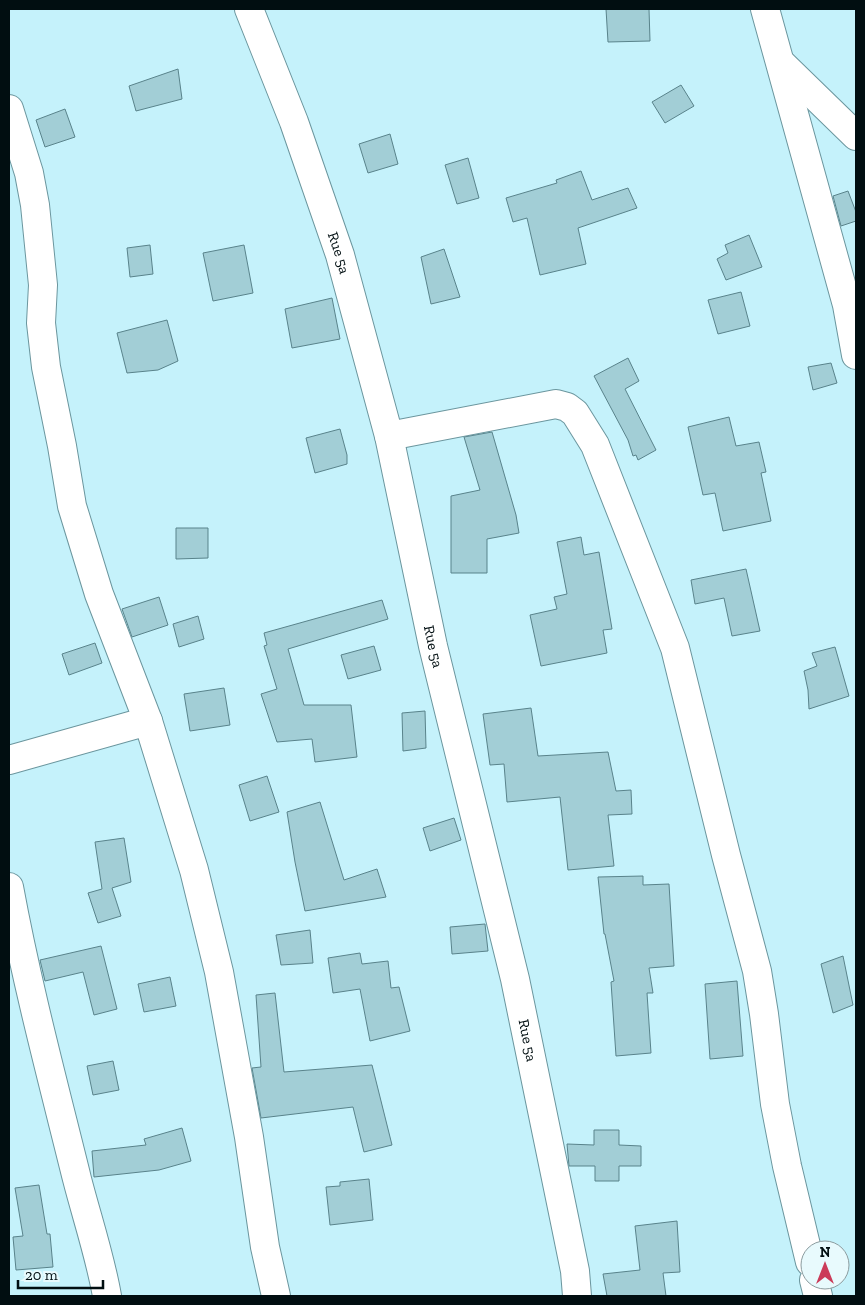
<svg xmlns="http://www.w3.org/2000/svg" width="865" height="1305" font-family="'Zilla Slab',serif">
	<rect width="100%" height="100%" fill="#c5f2fb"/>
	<path fill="#a2ced6" stroke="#59838b" d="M606,9H649L650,41L608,42Z
		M178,69L182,99L136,111L129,86Z
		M681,85L694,106L665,123L652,102Z
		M65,109L75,137L45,147L36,120Z
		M390,134L398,164L368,173L359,144Z
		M468,158L479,198L457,204L445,165Z
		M581,171L592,200L628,188L637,208L578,228L586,264L540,275L527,218L513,222L506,198L557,183L556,180Z
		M848,191L856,212V221L841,226L833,196Z
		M749,235L762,267L726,280L717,259L728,253L725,245Z
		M150,245L153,274L130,277L127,248Z
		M244,245L253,293L213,301L203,253Z
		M444,249L460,297L431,304L421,257Z
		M741,292L750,326L718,334L708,300Z
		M332,298L340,339L292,348L285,309Z
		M167,320L178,361L158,370L127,373L117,333Z
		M628,358L639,381L625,389L656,450L638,460L636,455L633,456L628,440L594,376Z
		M831,363L837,383L813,390L808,367Z
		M729,417L736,446L759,442L766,472L761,473L771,521L723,531L715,493L703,495L688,427Z
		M340,429L347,455V464L315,473L306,438Z
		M492,432L516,515L519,533L487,539V573H451V496L480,490L464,437Z
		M176,528H208V558L176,559Z
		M581,537L584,555L599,552L612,629L603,630L607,653L541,666L530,615L557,609L554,597L567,594L557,542Z
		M746,569L760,631L732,636L724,598L695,604L691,580Z
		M159,597L168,625L132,637L122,609Z
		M382,600L388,619L288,649L304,705H351L357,757L315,762L312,739L277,742L261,694L277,689L264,646L267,645L264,633Z
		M198,616L204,639L179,647L173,624Z
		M95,643L102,663L69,675L62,654Z
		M374,646L381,670L348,679L341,655Z
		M835,647L849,696L809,709L808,690L804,671L817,666L812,653Z
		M224,688L230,725L190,731L184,694Z
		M531,708L538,756L608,752L616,791L631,790L632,814L608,815L614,866L568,870L560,797L507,802L504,764L490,765L483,714Z
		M425,711L426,748L403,751L402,713Z
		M267,776L279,812L250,821L239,785Z
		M320,802L344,880L377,869L386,897L305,911L295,862L287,812Z
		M454,818L461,840L430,851L423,828Z
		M124,838L131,882L112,888L121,916L98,923L88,893L102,889L95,842Z
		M643,876V885L669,884L674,966L649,968L653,993H647L651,1053L616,1056L611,982L614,981L605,934H604L598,877Z
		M485,924L488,951L452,954L450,927Z
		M310,930L313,963L281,965L276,935Z
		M101,946L117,1009L94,1015L83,972L45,981L40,960Z
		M360,953L362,964L388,961L391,988L399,987L410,1031L370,1041L360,989L333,993L328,958Z
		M843,956L853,1005L833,1013L821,964Z
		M170,977L176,1006L144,1012L138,984Z
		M737,981L743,1056L710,1059L705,984Z
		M275,993L284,1072L372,1065L392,1145L364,1152L353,1107L261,1118L252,1068L261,1067L256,995Z
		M113,1061L119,1090L93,1095L87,1066Z
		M182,1128L191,1161L159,1170L94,1177L92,1151L146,1145L144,1139Z
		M594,1130H619V1145L641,1146V1166H619V1181H595V1166H569L567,1144L594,1145Z
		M369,1179L373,1220L330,1225L326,1187L340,1186V1182Z
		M39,1185L47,1234H50L53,1267L16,1270L13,1237L23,1236L15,1188Z
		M677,1221L680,1272L663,1273L666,1296H607L603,1274L640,1270L635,1226Z"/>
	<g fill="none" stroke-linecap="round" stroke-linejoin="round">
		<defs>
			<g id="minor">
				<path id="s1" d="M249,9L294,122L340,255L389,436L433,646L515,979L565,1222L575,1271L577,1296"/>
				<path d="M765,9L847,305L856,355"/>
				<path d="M782,64L856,136"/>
				<path d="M9,109L29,173L35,205L43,285L41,323L46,367L62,446L72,506L99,594L148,721L194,870L219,972L249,1137L265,1247L276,1296"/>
				<path d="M389,436L556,404L567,407L575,413L595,445L675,648L726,855L757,971L764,1014L775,1104L787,1166L810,1262"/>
				<path d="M9,760L148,721"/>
				<path d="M9,887C27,985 53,1082 77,1179C87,1218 100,1256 107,1296"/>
				<path d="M814,1280L818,1296"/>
			</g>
		</defs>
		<use href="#minor" stroke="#6b969e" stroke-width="30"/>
		<use href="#minor" stroke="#fff" stroke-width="28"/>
	</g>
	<g text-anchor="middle" stroke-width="4" stroke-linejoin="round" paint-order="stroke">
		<g font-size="15" fill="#010e11" stroke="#e8fafd">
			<text dy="5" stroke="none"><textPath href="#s1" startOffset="260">Rue 5a</textPath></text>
			<text dy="5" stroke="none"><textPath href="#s1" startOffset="665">Rue 5a</textPath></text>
			<text dy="5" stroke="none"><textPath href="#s1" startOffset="1070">Rue 5a</textPath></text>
		</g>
	</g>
	<rect width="865" height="1305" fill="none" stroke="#010e11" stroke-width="20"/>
	<g transform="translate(825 1265)"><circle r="24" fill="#e8fafd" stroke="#8c9c9f"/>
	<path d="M0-4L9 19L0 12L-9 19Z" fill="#cb3b59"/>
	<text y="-8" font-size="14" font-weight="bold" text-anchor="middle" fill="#010e11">N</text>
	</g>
	<path d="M18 1280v8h85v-8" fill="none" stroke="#010e11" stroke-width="2.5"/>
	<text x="25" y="1280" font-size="15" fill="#010e11" stroke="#e8fafd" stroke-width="4" paint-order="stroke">20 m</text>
</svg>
